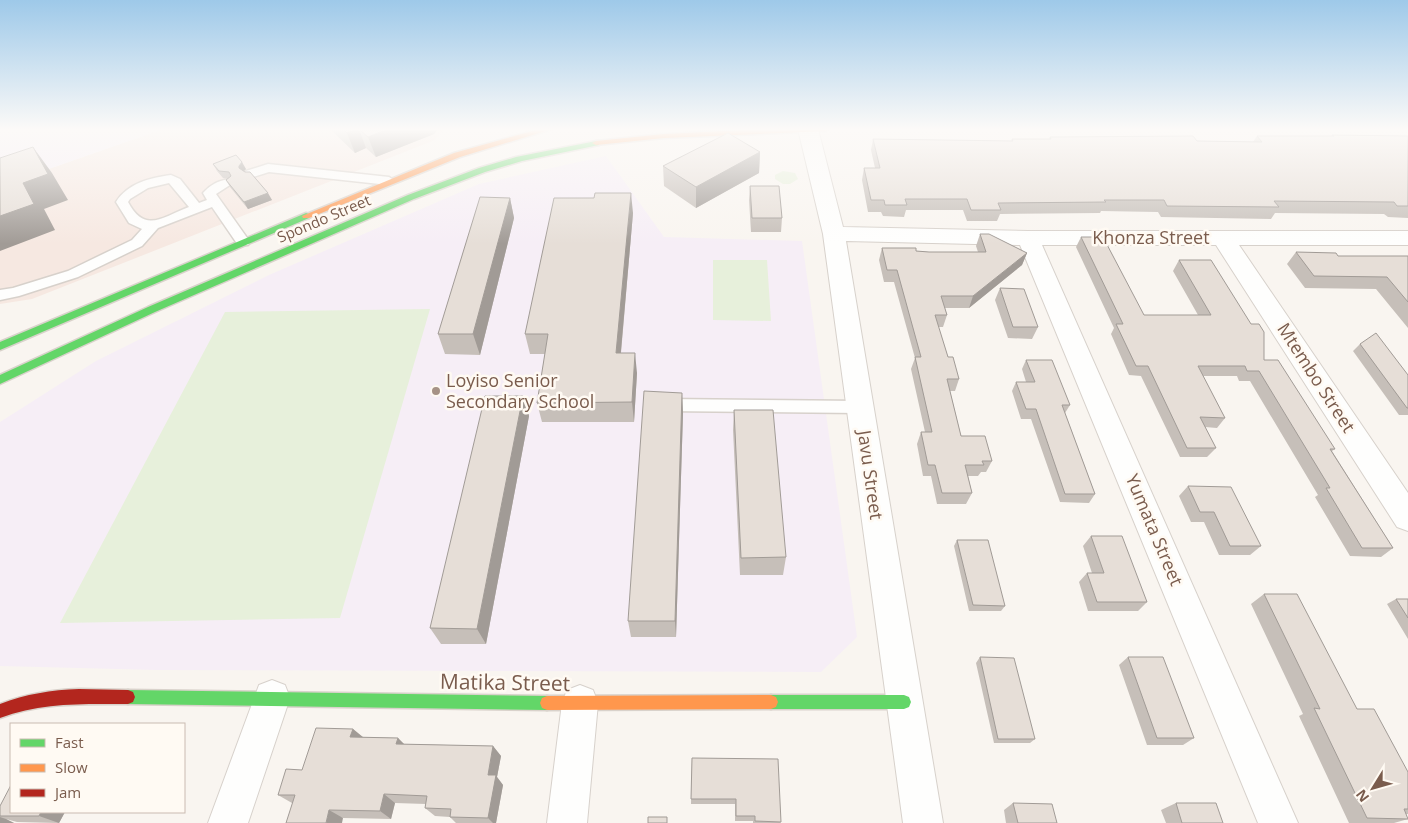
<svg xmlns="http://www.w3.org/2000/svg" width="1408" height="823" font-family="'Open Sans',sans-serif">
	<rect width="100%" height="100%" fill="#f9f5f0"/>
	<path fill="#f6e8e1" d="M163,129H444L435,140L32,299L0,304V186Z"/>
	<path fill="#f6eef6" d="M0,129H163L0,186Z
		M606,156L664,237L802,241L857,637L821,672L157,670L0,666V422L96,361L269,275L479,184Z"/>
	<path fill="#e7f0db" d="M783,171L795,173L798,179L790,184H783L775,179V175Z
		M713,260H767L771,321L713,320Z
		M430,309L340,618L60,623L225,312Z"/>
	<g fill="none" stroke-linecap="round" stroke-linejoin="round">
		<defs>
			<path id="lane" d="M268,164L389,177L395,181L389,185L269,172L250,178L244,174L246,171Z
				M171,175L180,179L199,203L207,200L203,193C209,186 221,178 231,180L233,183L216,194L250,242L248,245H238L212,207L158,228L142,246L78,277L19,296L0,300V290L13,288L68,271L132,240L142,229L129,223L116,202C128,183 150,178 171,175ZM169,183L189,207C162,217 145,234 128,202L130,199L148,188Z
				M665,399L860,401L866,403L868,407L866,411L860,413L665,411L659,409L657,405L659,401Z"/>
			<path id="street" d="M798,129H818L843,227L1028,231H1408V245H1239L1408,493V531L1397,527L1216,245H1042L1298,823H1258L1020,245L846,241L943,823H903L823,234Z
				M272,680L285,685L290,698L248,823H208L259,685Z
				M580,685L593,690L598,703L587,823H547L562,703L567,690Z"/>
			<path id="fast" d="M596,141H599V145L522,161L485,172L414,199L155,312L0,384V375L148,307L408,195L479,168L516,157Z
				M306,213L309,214V218L0,350V342Z
				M128,690L547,696L552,698L554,703L552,708L547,710L128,704L123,702L121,697L123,692Z
				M771,695H904L909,697L911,702L909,707L904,709H771L766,707L764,702L766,697Z"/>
			<path id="slow" d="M539,129H552L460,157L309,218H303L302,216L454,153Z
				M765,129H829L825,131L664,138L596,145L592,143L596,141L664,134Z
				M771,695L776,697L778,702L776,707L771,709L547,710L542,708L540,703L542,698L547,696Z"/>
			<path id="jam" d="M79,689L128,690L133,692L135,697L133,702L128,704C84,704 42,702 0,718V704C26,694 51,690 79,689Z"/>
		</defs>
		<use href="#lane" stroke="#d7d1cb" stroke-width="3"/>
		<use href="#street" stroke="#d7d1cb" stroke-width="2"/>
		<use href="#fast" stroke="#d9d2cb" stroke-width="3"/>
		<use href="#slow" stroke="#d9d2cb" stroke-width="3"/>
		<use href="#jam" stroke="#d9d2cb" stroke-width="3"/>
		<use href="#lane" fill="#fefefd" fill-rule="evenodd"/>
		<use href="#street" fill="#fefefd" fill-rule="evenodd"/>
		<use href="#fast" fill="#63d668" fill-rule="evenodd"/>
		<use href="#slow" fill="#ff974d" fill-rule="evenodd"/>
		<use href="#jam" fill="#b3261e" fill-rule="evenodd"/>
	</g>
	<path fill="#c6bfb9" d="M330,129H438L434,134L376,157L366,148L355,153Z
		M1332,135L1408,136V218L1388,217L1384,214L1275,213L1271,219L1161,217L1158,212L1101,211L1100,213L1000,214L997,221H967L963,210H906L904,217L883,216L881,212H868L862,180L864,168H875L871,150L873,139L1011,141L1012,139H1049L1050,137L1253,142L1257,136H1331Z
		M760,152L759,173L696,208L664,186L663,166Z
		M213,164L246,169L244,171L272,200L248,209L230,187L226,180L228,179L223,178L217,171Z
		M750,186L782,218L781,232H751L749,200Z
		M510,198L514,218L480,355L445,354L438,334Z
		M633,213L621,353L637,373L634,422H542L537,403L545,354H530L525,334Z
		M980,234L1027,253L1022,265L969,308H945L947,315L943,327H938L948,357L959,379L955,391H950L961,436L992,461L986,472H981L978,476H968L972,493L966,504H937L931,476H923L917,444L921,432H925L911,369L915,358L894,282H884L879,260L882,248L929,252H978L976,246Z
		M1081,237L1144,315H1198L1173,271L1179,260L1264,360L1335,449L1332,451L1393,548L1381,557L1350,556L1315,497L1318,495L1250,381H1239L1237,376H1203L1225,418L1217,428L1205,427L1216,448L1207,457H1180L1141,376L1129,375L1111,334L1114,328L1076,247Z
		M1296,252L1338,256H1408V328L1376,289L1305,288L1287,264Z
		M1000,288L1038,327L1032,339L1008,338L995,300Z
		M1360,344L1408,375V415H1399L1353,351Z
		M1026,360L1070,405L1065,413L1095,494L1089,503L1060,502L1031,419H1021L1012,391L1016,382H1026L1022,369Z
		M682,393L683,413L676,637H631L628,621Z
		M523,396L529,416L486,644H441L430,628Z
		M734,410L786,557L783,575H740L733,430Z
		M1188,486L1261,546L1250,555H1219L1204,522H1191L1179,496Z
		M1091,536L1147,602L1138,611H1088L1079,582L1087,573H1092L1083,546Z
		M957,540L1005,606L1001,611H969L954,546Z
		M1264,594L1408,772V814H1406L1408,819L1394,823H1349L1299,716L1303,714L1251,604Z
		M1396,599H1408V639L1387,604Z
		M980,657L1035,739L1030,743H994L976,663Z
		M1128,657L1194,738L1183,745H1147L1119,665Z
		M353,729L363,737L398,738L404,744L493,746L501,756L497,777L503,785L496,823H456L450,817L435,816L425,808L426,804L395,803L391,819L343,818L292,803L278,795L302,770Z
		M692,758L781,822L780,823H753V821H735V804H691Z
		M1013,803L1057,823H1006L1004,810Z
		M1176,803L1223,823H1166L1161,810Z
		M0,806L11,812H78H65L59,823L17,822L6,819L14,823H0Z"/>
	<path fill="#a19b96" d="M356,129H359L366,148L355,153L347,133Z
		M388,129H438L434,134L376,157L368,137Z
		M33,147L52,173L68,200L44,209L55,230L0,251V216L23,183Z
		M760,152L759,173L696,208V187Z
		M242,162L246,169L242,173L239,168V166Z
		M268,193L272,200L248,209L244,202Z
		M631,193L633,213L619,373L616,353Z
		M510,198L514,218L480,355L473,334Z
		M1027,253L1022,265L969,308L973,296Z
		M635,353L637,373L634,422L632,402Z
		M682,393L683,413L676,637L675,621Z
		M523,396L529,416L486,644L477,629Z
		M353,729L365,739L350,737Z
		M398,738L408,748L396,744Z
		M493,746L501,756L497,777L503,785L496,823H493L488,818V775Z
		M384,794L395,803L391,819L380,811Z
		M329,810L343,818L342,823H326Z
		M41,812H65L59,823L39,816Z
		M0,817L6,819L14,823H0Z"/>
	<path fill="#e6ded7" stroke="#a19b96" d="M343,129H356L347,133Z
		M359,129H388L368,137Z
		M728,133L760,152L696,187L663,166Z
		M1332,135L1408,136V206H1397L1394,202L1274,201L1279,207L1167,206L1164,200H1104L1106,202L998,203L1001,210H971L967,199H905L907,205H885L884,200H871L864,168H880L873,139L1013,141L1012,139H1051L1050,137L1193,136L1197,141L1262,142L1257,136H1334Z
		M33,147L48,174L23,183L34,204L0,216V158Z
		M236,155L242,162L239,166V168L245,172H250L268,193L244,202L226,180L231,176L229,172L219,171L213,164Z
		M750,186H779L782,218H752Z
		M595,193H631L616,353H635L632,402L537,403L548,334H525L554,198H594Z
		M480,197L510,198L473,334H438Z
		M980,234H989L1027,253L973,296H941L947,315H935L948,357H953L959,379H947L961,436H985L992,461H982L984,465H965L972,493H942L935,465H928L921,432H932L915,357H921L897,270H887L882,248H916V251L929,252H986Z
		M1081,237H1103L1144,315H1211L1179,260H1211L1251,324H1259L1264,332V360H1278L1335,449H1330L1393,548H1362L1326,488H1330L1259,371H1247L1245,366H1198L1225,418L1200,417L1216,448H1187L1148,366H1136L1116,324H1123Z
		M1296,252L1336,253L1338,256H1408V302L1387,277L1314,276Z
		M1000,288L1024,289L1038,327H1013Z
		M1376,333L1408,375V408H1407L1360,344Z
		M1026,360H1052L1070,405H1062L1095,494H1065L1036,409H1026L1016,382H1035Z
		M644,391L682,393L675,621H628Z
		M485,396H523L477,629L430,628Z
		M734,410H773L786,557L741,558Z
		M1188,486L1231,487L1261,546H1230L1214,512H1200Z
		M1091,536H1122L1147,602H1097L1087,573H1104Z
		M957,540H988L1005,606L973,605Z
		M1264,594H1297L1357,709H1374L1408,772V809H1404L1408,819L1367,818L1314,708L1320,709Z
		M1396,599H1408V618Z
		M980,657L1014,658L1035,739H998Z
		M1128,657H1163L1194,738H1157Z
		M316,728L353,729L350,737L398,738L396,744L493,746L488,775H496L488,818L450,817L451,809L425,808L427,796L384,794L380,811L329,810L326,823H286L295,795H278L286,769L302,770Z
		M692,758L778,759L781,822L755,821V816H736V799H691Z
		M11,785V812H41L39,816H0V806Z
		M1013,803L1052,804L1057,823H1018Z
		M1176,803H1216L1223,823H1182Z
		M648,817H667V823H648Z"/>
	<linearGradient id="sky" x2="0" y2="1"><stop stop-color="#9ec9e9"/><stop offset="0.53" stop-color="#fcfaf8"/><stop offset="1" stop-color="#fcfaf8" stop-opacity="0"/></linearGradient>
	<rect width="1408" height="244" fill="url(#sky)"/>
	<circle fill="#a69286" stroke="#fffaf3" stroke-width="2" cx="436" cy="391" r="5"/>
	<g text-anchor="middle" stroke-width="5" stroke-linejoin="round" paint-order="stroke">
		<g font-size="15" fill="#7a5c4d" stroke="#fffaf3">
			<text transform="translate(324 219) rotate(-23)" y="5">Spondo Street</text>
		</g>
		<g font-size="18" fill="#7a5c4d" stroke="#fffaf3">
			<text x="1151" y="244">Khonza Street</text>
			<text transform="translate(1316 378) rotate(57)" y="6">Mtembo Street</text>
			<text transform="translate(870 475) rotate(82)" y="6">Javu Street</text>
			<text transform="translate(1154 530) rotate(67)" y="6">Yumata Street</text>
		</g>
		<g font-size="18" fill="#7a5c4d" stroke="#fffaf3" text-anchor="start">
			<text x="446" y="387">Loyiso Senior<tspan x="446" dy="21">Secondary School</tspan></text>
		</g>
		<g font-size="21" fill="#7a5c4d" stroke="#fffaf3">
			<text transform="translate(505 683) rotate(1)" y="7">Matika Street</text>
		</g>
	</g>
	<rect x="10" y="723" width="175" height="90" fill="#fffaf3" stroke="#cabbb1"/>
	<rect x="20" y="739" width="25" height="8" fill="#63d668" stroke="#cabbb1"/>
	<text x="55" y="748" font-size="15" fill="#7a5c4d">Fast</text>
	<rect x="20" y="764" width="25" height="8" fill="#ff974d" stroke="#cabbb1"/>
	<text x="55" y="773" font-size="15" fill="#7a5c4d">Slow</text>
	<rect x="20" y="789" width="25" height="8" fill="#b3261e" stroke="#cabbb1"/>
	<text x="55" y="798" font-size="15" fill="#7a5c4d">Jam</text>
	<g transform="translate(1373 788) rotate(233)" stroke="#fffaf3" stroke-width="4" paint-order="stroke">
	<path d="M0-4L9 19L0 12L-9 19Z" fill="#7a5c4d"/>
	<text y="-8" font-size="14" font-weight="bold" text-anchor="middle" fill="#7a5c4d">N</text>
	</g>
</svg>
